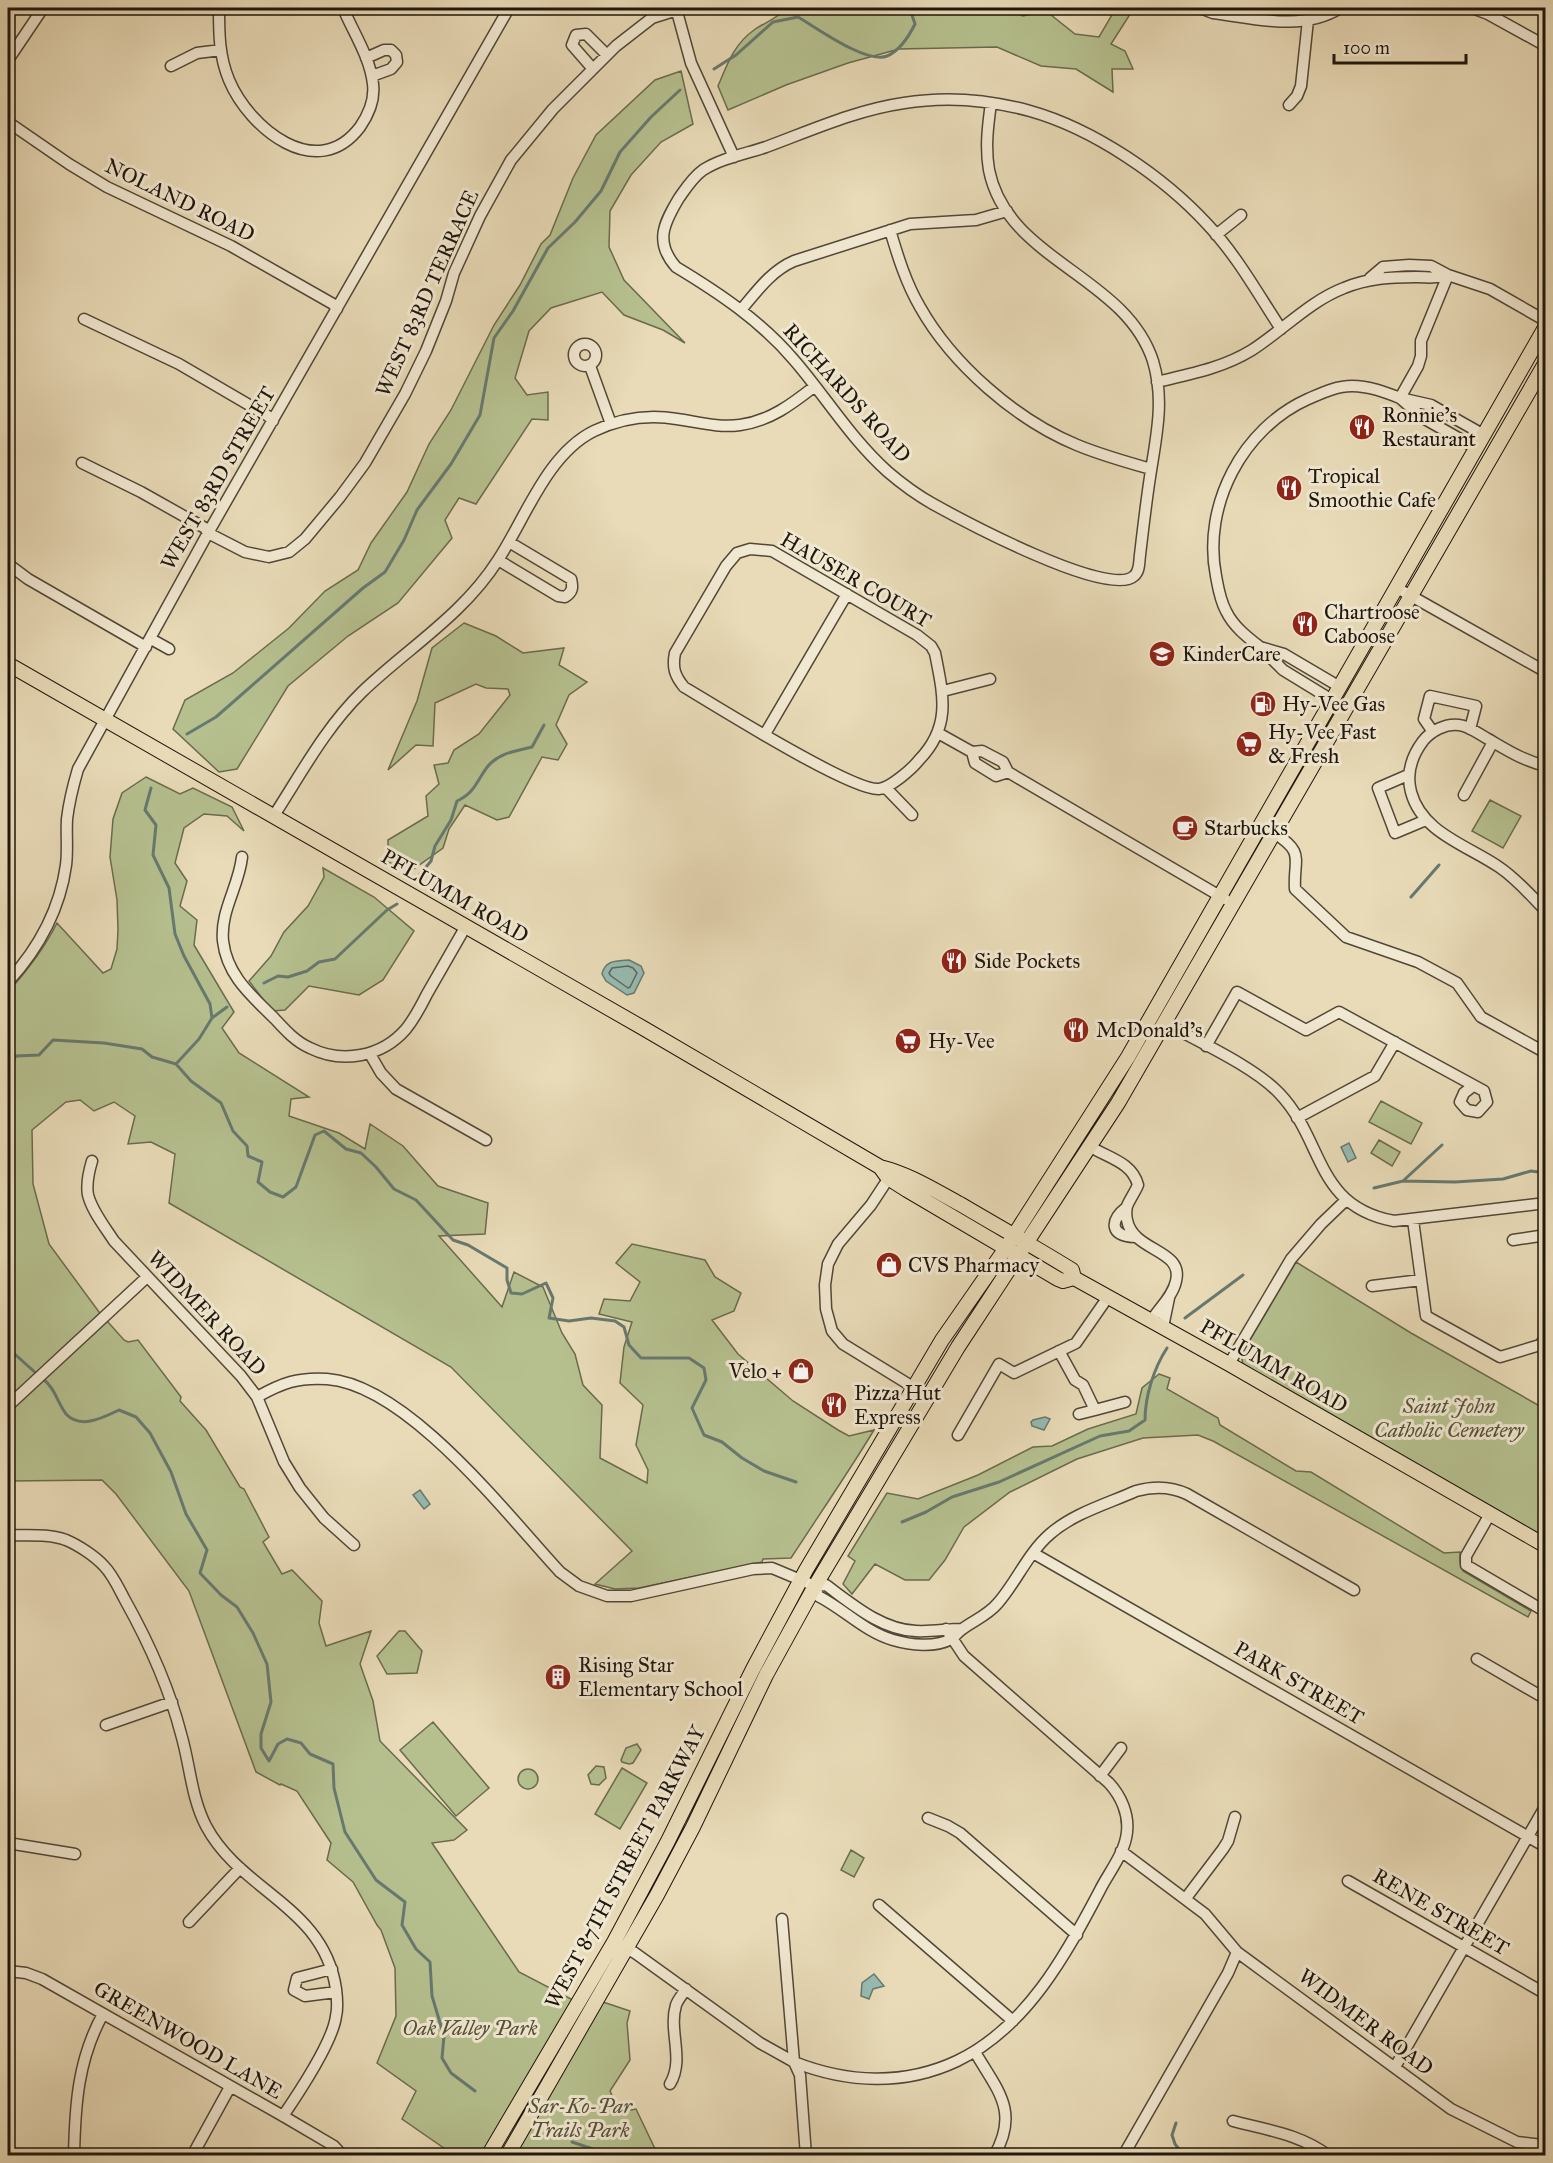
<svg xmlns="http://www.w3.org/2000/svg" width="1553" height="2163" font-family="'IM FELL Great Primer',serif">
	<rect width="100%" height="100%" fill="#e9dbb8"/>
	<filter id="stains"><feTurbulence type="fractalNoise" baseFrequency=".00333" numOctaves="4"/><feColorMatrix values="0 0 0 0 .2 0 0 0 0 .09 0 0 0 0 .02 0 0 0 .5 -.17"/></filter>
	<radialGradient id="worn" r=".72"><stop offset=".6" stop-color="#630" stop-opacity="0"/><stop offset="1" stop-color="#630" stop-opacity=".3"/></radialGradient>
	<path fill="#b6c08f" stroke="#6a6b4e" stroke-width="1.5" d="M783,8H848L863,10L865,8H1002L1023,16L1046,11L1075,34L1099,37L1116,8H1134L1111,44L1125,51L1133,69H1112L1113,92L1076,69L1041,66L997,47L899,49L848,63L786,85L728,110L718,86C727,65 734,44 754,30C764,23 776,19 786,9Z
		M681,71L693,124L661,142L631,175L610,211L609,247L624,280L685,343L663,330L624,315L602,292L551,308L529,331L515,378L527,395L548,392V420L532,419L476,504L459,498L445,520L452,538L398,603L348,636L288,686L237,769L219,772L173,729L185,700L233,673L289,628L325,591L358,570L371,543L407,492L429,444L451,410L494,325L520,285L541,244L550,235L573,178L596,135L655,80Z
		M464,623L496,636L523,653L564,648L559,665L587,682L569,695L556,725L567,744L558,760L542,757L509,817L497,820L465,805L449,829L443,848L408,873L388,862V840L428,816L426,796L439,784L434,765L448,763L454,750L479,734L510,695L508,689L486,688L476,684L435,703L433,746L416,745L388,770L417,701L432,648Z
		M146,777L180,794L193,788L232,807L244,831L227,816L204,814L184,828L175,863L187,881L180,906L197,920L194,945L234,1012L222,1028L239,1053L309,1097L291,1099L289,1116L339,1133L365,1149L370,1124L403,1146L438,1186L488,1203L485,1234L439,1236L502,1307L514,1272L543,1287L562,1333L575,1354L583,1385L602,1405L600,1458L647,1483L648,1470L636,1445L643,1405L620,1383L624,1347L632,1322L599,1314L604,1299L630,1301L640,1282L616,1263L632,1244L705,1260L715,1277L741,1293L734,1311L712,1320L738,1354L793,1401L838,1430L849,1436L874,1430C848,1473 819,1515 791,1558L763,1559L762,1562L639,1588L615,1589L595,1584L632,1551L451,1367L169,1203L175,1154L151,1142L128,1144L135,1116L114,1102L94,1111L80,1100L66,1102L32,1130L33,1184L49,1244L99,1312L124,1340L128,1342L138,1340L181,1397L180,1401L206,1430L240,1487L244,1489L269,1537L263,1542L282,1574L292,1570L322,1601L319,1623L326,1646L371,1631L360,1664L373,1701L380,1741L467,1830L454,1840L432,1843L519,1972L573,2000L483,2155H454L402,2119L416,2091L377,2063L396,2016L395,1968L381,1930L377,1925L353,1882L327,1860L331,1843L297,1791L281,1784L280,1785L256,1772L189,1591L116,1494L102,1480L8,1481V992C27,971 44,949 57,923L103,973L111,969L117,949L118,930L117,900L110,857L113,819L122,793Z
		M1490,800L1521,816L1503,848L1472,831Z
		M323,868L374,897L414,931L383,980L359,995L309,986L285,1010L272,1011L249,981L271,956L284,932L308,906L324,877Z
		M1381,1101L1422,1123L1411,1144L1369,1122Z
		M1379,1140L1400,1152L1392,1166L1371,1153Z
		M1296,1262L1411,1333L1545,1409V1537L1243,1364L1241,1355Z
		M1159,1374L1170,1378L1167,1389L1218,1418L1220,1425L1296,1471L1311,1472L1444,1553L1460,1552V1562L1463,1571L1531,1611L1528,1617L1213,1441L1198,1435L1143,1438L1077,1459L1010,1492L964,1527L945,1560L929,1580H905L875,1564L852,1594L843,1584L855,1561L848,1556L887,1493L918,1499L978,1475L1033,1447L1052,1446L1088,1429L1136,1414L1142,1388Z
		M399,1631H405L422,1651L417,1673L387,1674L377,1656Z
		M433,1722L489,1788L456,1816L400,1750Z
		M637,1744L641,1750L633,1763L629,1764L622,1762L621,1760L626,1748Z
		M596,1766L604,1767L606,1778L599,1785L591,1784L588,1775Z
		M622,1768L647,1783L620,1829L595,1814Z
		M518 1779a10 10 0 1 1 20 0a10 10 0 1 1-20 0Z
		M851,1850L864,1858L854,1877L841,1870Z
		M603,2002L630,2011L627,2023L630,2060L610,2091L620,2112L636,2109L658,2155H662L515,2156Z"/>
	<path fill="#97bbb2" stroke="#677970" stroke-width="1.5" d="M629,960L641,966L644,973L634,993L627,995L606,981L602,974C605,960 616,961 629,960Z
		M1349,1143L1356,1158L1348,1162L1341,1147Z
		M1045,1417L1050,1419L1044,1430L1032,1426L1031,1422L1033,1420Z
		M420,1490L430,1504L424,1509L413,1495Z
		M874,1974L884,1986L873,1989L869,1999L861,1996L862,1983Z"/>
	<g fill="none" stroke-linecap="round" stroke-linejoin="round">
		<path stroke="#5a6860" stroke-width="1.5" d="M628,966L633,968L637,973L630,987L628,988L611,976L609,973L612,968Z"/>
		<path stroke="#677970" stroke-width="3" d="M714,69L736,55L773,22L798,17C817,28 866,64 887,56C899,51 909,36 915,24L911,12L908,8
			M187,734L216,717L363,588L385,572L404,540L417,510L451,464L480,415L494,338L513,311L548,248L575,222L601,191L620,152L651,117L680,90
			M151,788L145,810L156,825L153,855L169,888L175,934L184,956L210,1004L212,1018L199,1039L176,1064
			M416,879L431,861L435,846L451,820L457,801C475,793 477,780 488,766C499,753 516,751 532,747L544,725
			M1411,897L1439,865
			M264,983L278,976L288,977L307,971L319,962L335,959L387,910L397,904
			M212,1018L227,1007
			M8,1068L16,1056L39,1055L53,1040L104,1043L142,1049L152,1057L176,1064L191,1081L221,1103L233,1131L247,1146L248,1156L262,1162L258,1182L270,1192L283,1197L296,1187L315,1135L324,1131L346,1149L361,1153L376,1167L394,1189L416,1200L453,1240L468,1245L507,1268V1280L511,1293L522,1294L546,1283L553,1298L549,1318L569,1321L591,1318L615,1321L624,1327L629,1345L641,1358H689L704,1368L706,1380L692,1408L704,1435L722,1442L742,1458L764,1471L796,1482
			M1404,1180L1442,1145
			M1374,1188L1403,1181L1455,1182L1503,1179L1531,1171L1546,1173
			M1185,1318L1243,1275
			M8,1348L38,1375
			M43,1379C55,1388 57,1402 66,1414C81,1430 104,1417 119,1410L136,1417L150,1433L171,1472L186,1514L207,1550L200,1573L221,1595L237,1607L253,1633L267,1664L271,1702L261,1734V1748L269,1761L278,1744L287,1739L301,1743L310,1754L333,1764L334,1788L345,1832L376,1880L405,1902L402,1925L416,1949L430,1962L432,1996L444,2036L442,2058L451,2073L475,2091
			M902,1522L926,1512L952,1497L999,1482L1100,1436L1129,1431L1145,1420C1145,1396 1154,1368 1167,1348
			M1176,2123L1172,2135L1175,2144L1182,2153L1188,2154
			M572,2142L614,2156"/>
		<defs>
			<path id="minor" d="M219,8C219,33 219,56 229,80C249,128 317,184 360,127C369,114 375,100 373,84C370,57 353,32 343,8
				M676,8L691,63L734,157
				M1200,8L1213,13C1254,18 1302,32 1340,8
				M1472,8L1488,14L1546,46
				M366,58L384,50H391L396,55L397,62L391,69L372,76
				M8,60L43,8
				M171,66L197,53L221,50
				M593,69L572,45L576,35L586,34L607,55
				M991,103C988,125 985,147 989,170C1007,261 1125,275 1153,361C1165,401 1156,437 1150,477C1146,503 1143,529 1140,555C1139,562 1140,571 1134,576C1109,599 962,520 933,504C917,495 902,484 888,472C851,439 826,397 794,360C761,321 719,293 676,267C654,242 664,223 679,198C686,188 693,177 703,170C722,158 745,154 766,147C812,130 856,110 904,103C946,96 990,100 1030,111C1094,129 1164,177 1208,225C1237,256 1258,294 1281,329
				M1289,105L1297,96L1301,86L1308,20
				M8,122L69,164L107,187L231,246L333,304L337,309
				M890,230C898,257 906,283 920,307C952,364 1016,420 1077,445C1101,455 1126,462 1151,469
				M1216,235L1241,215
				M1370,278L1383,267L1409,265L1431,266L1448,275L1490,289L1546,321
				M741,310C757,291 771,271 794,261L910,224L976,220L1007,211
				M84,319L179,364L268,416L273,421
				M574 355a11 11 0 1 1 22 0a11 11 0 1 1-22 0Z
				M590,366L611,424
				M1157,382C1190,374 1223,368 1252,350C1283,330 1310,301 1344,288C1368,278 1391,277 1416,277C1429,277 1434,279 1448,275
				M1476,448L1423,418L1400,398L1431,405L1484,435
				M82,463L141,492L205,528L208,533L245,552L269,557L289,552L305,539L340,497L365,463L405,394L426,351L446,301L454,273L480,216L511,160L553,109L616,46L652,18L677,10
				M750,549L772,551L917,635L931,646L935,653C943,694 952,726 919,760C912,769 890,788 879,789C851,791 716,706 684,687C675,676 672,668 675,653L726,566L737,553Z
				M498,560L558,596L565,597C573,592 573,587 571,579L509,542
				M8,564L28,579L146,647
				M1397,588L1546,672
				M151,639L169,649
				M1260,647C1247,637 1233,626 1226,611C1220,600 1218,587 1216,576C1202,505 1243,428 1308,399C1322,393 1336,386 1352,386C1369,386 1385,392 1400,398L1418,366L1421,356V341L1448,275
				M943,691L990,679
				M1332,700L1283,670L1260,647L1284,654L1340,687
				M1433,732L1424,719L1430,696L1476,706L1470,729
				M938,733L972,752L982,751L1003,762L1008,772L1225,899
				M765,734L847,594
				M972,752L975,763L996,776L1008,772
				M1546,766C1524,761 1507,750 1488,739C1479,734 1469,726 1459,725C1446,723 1431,731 1423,741C1411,757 1406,773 1411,792C1422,833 1467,845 1499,867C1517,879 1531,896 1546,911
				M1408,775L1378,788L1395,833L1426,820
				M886,788L912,815
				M1464,795L1493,742
				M273,817C301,774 325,728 362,692C408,648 463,615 498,560C525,519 547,454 594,431C621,418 648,414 677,419C698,422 718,428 740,425C770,421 792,404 815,386
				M1274,833C1306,853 1293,859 1295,889L1346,937L1418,962L1457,983L1481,1017L1546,1053
				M242,857C239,886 220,911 223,941C227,976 252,996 275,1019C285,1030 296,1042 310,1048C342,1064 382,1057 406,1029C414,1019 421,1006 427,994C440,971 453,949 466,926
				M8,982C38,949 60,909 66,865C68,850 66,834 67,819C69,802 73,786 78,769L208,533L509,8
				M1165,1023C1199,1042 1253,1066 1279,1093C1325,1141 1314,1206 1394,1221L1546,1203
				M1206,1046L1237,992L1306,1030L1339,1012L1484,1091L1487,1102L1478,1112L1467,1110L1460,1102L1464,1093L1473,1086
				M370,1054L381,1073L396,1089L486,1140
				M1297,1118L1375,1076L1395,1042
				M1089,1146C1108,1158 1132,1162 1138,1185C1135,1192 1130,1199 1127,1206C1126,1211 1126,1216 1127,1220C1133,1252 1184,1249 1176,1281C1173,1296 1159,1308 1151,1321
				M92,1161C89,1171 86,1184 88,1195C92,1211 105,1227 114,1241L241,1376L257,1397L284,1462L300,1488L324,1518L354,1545
				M892,1173L871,1205L838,1244L828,1264L825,1285L826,1309L832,1331L843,1344L913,1387
				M1127,1207C1109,1221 1110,1236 1135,1237
				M1413,1220L1426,1316L1500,1357L1540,1345L1546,1336
				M1513,1240L1546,1235
				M1372,1286L1421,1280
				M1163,1327L1169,1298
				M1059,1351L1075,1380L1083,1385L1095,1410L1125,1402
				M1229,1364L1291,1259L1321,1224L1346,1200
				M257,1397C282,1383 298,1377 327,1379C408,1385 507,1515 560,1572L579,1586L607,1596H631L753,1569L772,1568L815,1586L826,1585C852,1604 882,1630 916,1631C931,1632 947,1629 962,1629
				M8,1406L147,1277
				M1079,1414L1095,1410
				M958,1435L999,1364L1014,1373L1076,1343L1108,1297
				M1490,1514L1466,1556V1565L1546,1612
				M8,1535C26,1536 48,1533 66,1540C78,1545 95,1556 104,1566C113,1575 119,1589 125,1600C149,1643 169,1687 181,1734C190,1764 191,1797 206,1826C241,1892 324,1906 336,1989C337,1997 338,2008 336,2016C333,2041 298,2094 283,2116
				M1033,1553L1546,1847
				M815,1586L818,1596C844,1609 865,1632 893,1640C910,1645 935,1648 951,1639C955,1637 958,1632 961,1630C974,1620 987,1616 998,1603C1017,1581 1028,1553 1050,1534C1074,1513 1107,1504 1136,1491C1154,1486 1170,1486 1187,1494L1354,1590
				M1477,1659L1546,1699
				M106,1725L172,1702
				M1100,1776L1121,1748
				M928,1818L948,1826L960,1833L1077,1935
				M8,1843L75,1854
				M1121,1851L1205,1914L1237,1952L1451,2109L1517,2142L1542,2145
				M1348,1881L1546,1994
				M1186,1898L1223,1849L1228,1841L1235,1817
				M879,1905L1013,2021
				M782,1919L794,2062C847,2083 904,2086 957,2061C1026,2028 1066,1955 1100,1890C1109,1872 1125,1853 1127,1832C1129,1814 1121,1796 1109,1783L964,1656L946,1629
				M189,1922L240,1868
				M620,1945L635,1953L760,2043L794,2062L800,2075L806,2156
				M332,1969L297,1978L294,1990L305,1996L336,1992
				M8,1971L26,1973L42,1979L283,2116L334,2146L343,2156
				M975,2052C997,2090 1020,2111 994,2156
				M1395,2067L1546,1805
				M670,2084C685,2059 668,2031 676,2005C678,1999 683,1994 686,1989
				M1233,2121C1267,2130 1300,2134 1329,2156
				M74,2156C75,2105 78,2059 103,2014
				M192,2156L230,2087
				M1123,2156L1228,1973L1237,1952"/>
			<path id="major" d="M8,664L643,1028L880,1167C909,1174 934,1190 960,1204C997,1226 1035,1247 1072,1270L1074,1278
				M880,1167L888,1178L907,1190L1058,1279L1063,1281L1074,1278
				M1074,1278L1229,1364L1546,1546
				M488,2156L614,1942L668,1841L753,1669L806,1570L942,1340L1006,1248L1128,1057L1546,326
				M507,2156L657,1895L693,1827L766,1675L815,1586L958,1347L1118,1103L1546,362"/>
		</defs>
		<use href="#minor" stroke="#514738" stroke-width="13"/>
		<use href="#major" stroke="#1e160d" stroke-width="16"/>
		<use href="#minor" stroke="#f1e8d1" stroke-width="10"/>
		<use href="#major" stroke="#e9dbb8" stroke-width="14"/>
	</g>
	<defs>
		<symbol id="restaurant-disc" viewBox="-11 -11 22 22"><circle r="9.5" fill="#8f2418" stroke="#f1e8d1"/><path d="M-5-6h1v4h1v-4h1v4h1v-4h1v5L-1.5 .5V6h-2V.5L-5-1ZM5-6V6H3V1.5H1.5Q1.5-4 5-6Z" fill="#fff"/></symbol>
		<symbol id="school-disc" viewBox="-11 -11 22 22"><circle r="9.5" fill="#8f2418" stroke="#f1e8d1"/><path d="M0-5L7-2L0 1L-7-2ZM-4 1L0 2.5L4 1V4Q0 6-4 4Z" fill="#fff"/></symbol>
		<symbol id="fuel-disc" viewBox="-11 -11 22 22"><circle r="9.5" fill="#8f2418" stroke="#f1e8d1"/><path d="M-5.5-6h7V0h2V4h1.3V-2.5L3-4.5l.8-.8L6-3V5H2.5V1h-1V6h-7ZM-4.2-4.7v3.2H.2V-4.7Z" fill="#fff"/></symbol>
		<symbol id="supermarket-disc" viewBox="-11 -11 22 22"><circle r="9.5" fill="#8f2418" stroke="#f1e8d1"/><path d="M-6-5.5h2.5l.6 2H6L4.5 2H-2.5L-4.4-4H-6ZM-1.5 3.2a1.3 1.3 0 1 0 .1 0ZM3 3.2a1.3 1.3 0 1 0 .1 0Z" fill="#fff"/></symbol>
		<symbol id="cafe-disc" viewBox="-11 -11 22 22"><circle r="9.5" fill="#8f2418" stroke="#f1e8d1"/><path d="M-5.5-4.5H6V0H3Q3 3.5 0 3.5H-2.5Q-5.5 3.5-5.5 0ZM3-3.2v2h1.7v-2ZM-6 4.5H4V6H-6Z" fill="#fff"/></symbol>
		<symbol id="shop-disc" viewBox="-11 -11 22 22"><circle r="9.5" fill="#8f2418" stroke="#f1e8d1"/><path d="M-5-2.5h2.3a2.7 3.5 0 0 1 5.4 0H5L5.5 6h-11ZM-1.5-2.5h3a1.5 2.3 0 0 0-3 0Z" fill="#fff"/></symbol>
		<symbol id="building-disc" viewBox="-11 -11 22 22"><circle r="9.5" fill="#8f2418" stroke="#f1e8d1"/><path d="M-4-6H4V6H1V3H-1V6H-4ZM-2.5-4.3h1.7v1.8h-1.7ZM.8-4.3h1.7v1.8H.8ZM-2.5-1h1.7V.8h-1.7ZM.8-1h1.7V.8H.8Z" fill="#fff"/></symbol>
	</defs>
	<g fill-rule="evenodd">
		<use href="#restaurant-disc" x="1347" y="412" width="30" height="30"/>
		<use href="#restaurant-disc" x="1274" y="473" width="30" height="30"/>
		<use href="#restaurant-disc" x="1290" y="609" width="30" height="30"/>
		<use href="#school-disc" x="1147" y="639" width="30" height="30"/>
		<use href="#fuel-disc" x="1248" y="689" width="30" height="30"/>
		<use href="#supermarket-disc" x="1234" y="729" width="30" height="30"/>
		<use href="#cafe-disc" x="1170" y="813" width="30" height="30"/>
		<use href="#restaurant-disc" x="939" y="946" width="30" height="30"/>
		<use href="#restaurant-disc" x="1061" y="1015" width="30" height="30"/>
		<use href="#supermarket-disc" x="893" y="1026" width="30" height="30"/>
		<use href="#shop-disc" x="874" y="1250" width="30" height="30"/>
		<use href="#shop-disc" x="786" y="1356" width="30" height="30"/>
		<use href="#restaurant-disc" x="819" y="1390" width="30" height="30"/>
		<use href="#building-disc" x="543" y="1662" width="30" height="30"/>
	</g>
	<g text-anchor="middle" stroke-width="6" stroke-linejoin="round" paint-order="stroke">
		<g font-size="21" fill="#1e160d" stroke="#f1e8d1">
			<text transform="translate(180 200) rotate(26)" y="7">NOLAND ROAD</text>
			<text transform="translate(427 293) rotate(-66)" y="7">WEST 83RD TERRACE</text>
			<text transform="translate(847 393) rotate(48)" y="7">RICHARDS ROAD</text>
			<text transform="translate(218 478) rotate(-60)" y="7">WEST 83RD STREET</text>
			<text transform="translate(856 580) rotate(30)" y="7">HAUSER COURT</text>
			<text transform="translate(455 896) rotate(30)" y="7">PFLUMM ROAD</text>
			<text transform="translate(207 1313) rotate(47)" y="7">WIDMER ROAD</text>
			<text transform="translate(1274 1366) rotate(30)" y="7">PFLUMM ROAD</text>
			<text transform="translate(1299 1683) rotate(30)" y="7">PARK STREET</text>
			<text transform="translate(625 1867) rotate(-62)" y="7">WEST 87TH STREET PARKWAY</text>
			<text transform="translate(1441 1912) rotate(30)" y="7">RENE STREET</text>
			<text transform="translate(1366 2022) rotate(37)" y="7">WIDMER ROAD</text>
			<text transform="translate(188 2040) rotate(30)" y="7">GREENWOOD LANE</text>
		</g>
		<g font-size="21" fill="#1e160d" stroke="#f1e8d1" text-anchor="start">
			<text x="1382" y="422">Ronnie's<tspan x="1382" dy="24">Restaurant</tspan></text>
			<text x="1308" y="483">Tropical<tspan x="1308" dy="24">Smoothie Cafe</tspan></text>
			<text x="1324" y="619">Chartroose<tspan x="1324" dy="24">Caboose</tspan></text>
			<text x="1182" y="661">KinderCare</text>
			<text x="1282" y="711">Hy-Vee Gas</text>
			<text x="1268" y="739">Hy-Vee Fast<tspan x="1268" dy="24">&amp; Fresh</tspan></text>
			<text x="1204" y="835">Starbucks</text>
			<text x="974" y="968">Side Pockets</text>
			<text x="1096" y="1037">McDonald's</text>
			<text x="928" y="1048">Hy-Vee</text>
			<text x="908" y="1272">CVS Pharmacy</text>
			<text x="782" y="1378" text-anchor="end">Velo +</text>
			<text x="854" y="1400">Pizza Hut<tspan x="854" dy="24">Express</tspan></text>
			<text x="578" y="1672">Rising Star<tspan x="578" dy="24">Elementary School</tspan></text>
		</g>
		<g font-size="21" font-style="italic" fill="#53523a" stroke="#f1e8d1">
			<text x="1449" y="1413">Saint John<tspan x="1449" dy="24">Catholic Cemetery</tspan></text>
			<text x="470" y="2035">Oak Valley Park</text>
			<text x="580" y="2113">Sar-Ko-Par<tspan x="580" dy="24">Trails Park</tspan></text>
		</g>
	</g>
	<rect width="1553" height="2163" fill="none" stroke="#e9dbb8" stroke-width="30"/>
	<rect x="9" y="9" width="1535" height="2145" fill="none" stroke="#1e160d" stroke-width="3"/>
	<rect x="15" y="15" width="1523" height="2133" fill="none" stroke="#1e160d" stroke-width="1.5"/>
	<path d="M1334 54v9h132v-9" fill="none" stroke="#1e160d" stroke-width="3"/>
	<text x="1343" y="54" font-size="18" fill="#1e160d" stroke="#f1e8d1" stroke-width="4.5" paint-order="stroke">100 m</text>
	<rect width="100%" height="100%" filter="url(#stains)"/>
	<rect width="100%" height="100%" fill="url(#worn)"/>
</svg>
